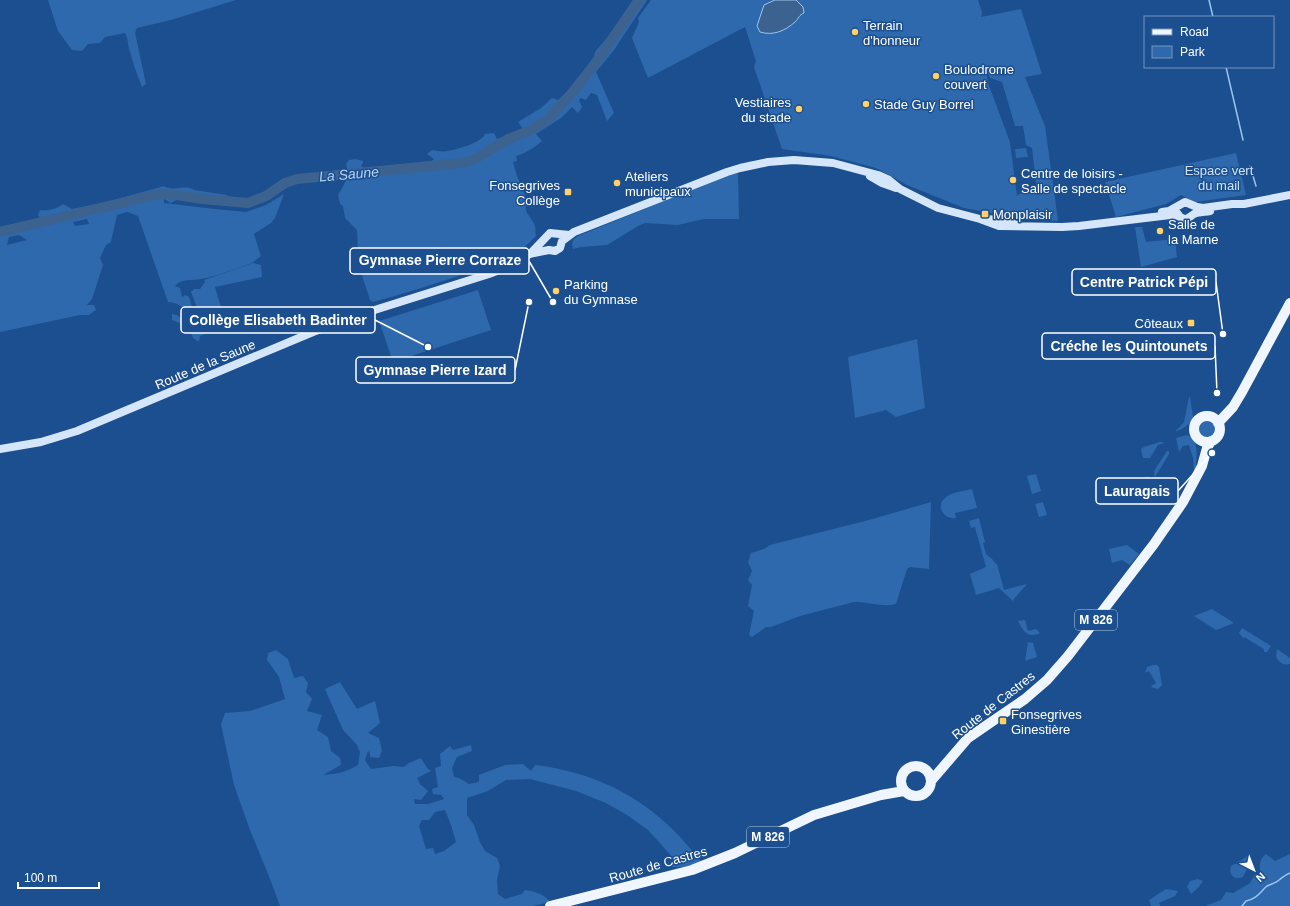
<svg xmlns="http://www.w3.org/2000/svg" width="1290" height="906" font-family="Arial,sans-serif">
	<rect width="100%" height="100%" fill="#1b4f8f"/>
	<path fill="#2e69ad" fill-rule="evenodd" d="M48,0H236L171,20L137,28L135,33L146,84L142,87C137,74 132,61 129,48C127,42 129,40 125,33L105,37L100,43L88,44L82,51L72,50L58,31Z
		M633,0H647L614,50L596,72L614,113L607,121L597,95L591,93L586,100L581,98L579,100L582,107L578,113L572,107L561,118L536,134L542,141C534,148 526,153 516,156L517,161L513,162L517,176L528,202C521,212 532,216 535,226C536,229 535,233 536,236C513,261 483,269 452,278C432,285 411,291 391,297L373,302L370,300L356,257L358,252L357,230L345,218L343,206L340,204L338,195C344,185 350,176 346,164L349,160L356,159L363,161V163L361,166L365,168L432,161L434,159L427,154L432,150C437,151 443,152 448,151C458,149 481,143 485,134L494,133L497,139L523,129L518,122L541,108L552,98L558,100L568,92L594,57L595,52L611,33Z
		M651,0H978L982,12L981,17L1021,9L1042,74L1025,77L1045,126L1058,220L1057,221L1025,219L964,208L907,185L876,168L831,156L782,149L754,67L756,61L745,27L648,78L632,38L639,22L638,18ZM986,70L990,78L1002,82L1015,126H1023L1026,145L1032,148L1037,191L1019,194L1017,196L1010,142L988,83Z
		M1026,148L1028,157L1016,158L1015,149Z
		M1236,153L1246,195L1195,202L1181,195L1166,204L1116,217L1105,182Z
		M738,173L739,219H704L678,225L645,223L638,226L607,245L581,247L573,249L572,243L574,239L578,236L726,176Z
		M164,186C173,192 185,184 194,190L227,195L234,201L231,206L218,204L211,205L207,202H197L178,199L171,203L164,199V203L215,209L246,212L266,205L284,194L275,218L271,223L254,234L261,256L252,263C236,268 218,276 201,279C193,281 181,278 175,286L180,288L182,297L185,295L189,297L195,316L199,313L191,292L194,289H200L205,282L204,280L253,263L261,265L262,277L215,287L225,321L219,324L218,329L200,336L199,342L193,338L191,332H186L180,323L172,320V314L177,315L182,319L184,314L186,319L189,320C188,308 179,303 168,302L138,216L127,212L117,215L111,242L106,245L100,258L103,265L92,299L87,305H94L96,310L89,315H80L0,332V227L41,219L38,215L40,210C48,211 57,209 63,204L72,209L107,202ZM87,219L89,224L75,226L73,222ZM19,235L27,240L7,245L9,237Z
		M1135,227H1142L1146,242L1175,239L1177,257L1141,267Z
		M478,290L491,330L393,362L379,321Z
		M917,339L925,408L896,417L886,410L855,418L848,357Z
		M1189,397H1190L1193,417V421L1182,429L1175,432L1184,422Z
		M1197 428a10 10 0 1 1 20 0a10 10 0 1 1-20 0Z
		M1187,435C1200,440 1196,456 1196,467L1194,470L1193,458L1189,445L1183,446L1179,452L1176,438Z
		M1160,442H1163L1164,443L1158,445L1150,458H1143L1141,449L1144,447Z
		M1167,451H1169V454L1155,477L1154,471Z
		M1036,474L1041,491L1032,494L1027,476Z
		M1149,476L1151,484L1150,486L1147,485L1137,498L1133,480Z
		M972,489L977,508L955,513L956,518C944,520 935,506 945,498C951,492 964,491 972,489Z
		M931,502L929,569L910,567L907,569L896,604C882,608 868,601 854,602L800,616L771,627H766L752,637L749,635L754,611L748,606L752,585L748,580L752,571L748,562L751,553L764,549L770,545L869,520Z
		M1043,502L1047,515L1039,517L1035,504Z
		M979,518L985,542L983,543L986,554L992,559L996,564H997L1004,590L1027,584L1013,600L1014,602L999,588L976,595L970,574L986,567L975,527L971,528L969,521Z
		M1127,545L1139,554L1130,565L1122,560L1112,563L1109,549Z
		M1212,609L1234,623L1216,630L1194,616Z
		M1025,620L1028,631L1036,629L1040,633C1028,639 1023,631 1018,621Z
		M1242,628L1271,646L1267,652H1264V649L1244,637V639L1239,633Z
		M1028,642L1033,643L1037,657L1025,661Z
		M1277,649L1290,658V664C1283,666 1279,662 1276,657Z
		M276,650L288,659L294,678L303,676L308,683L306,692L312,699L307,711L322,715L317,730L328,737L331,751L340,758L341,765L323,775C337,774 346,772 358,765L360,752L357,745L343,730L325,689L340,682L357,709L375,701L380,723L368,733L379,738L382,751L379,758L370,757V753L368,751L365,760L371,769L393,766L404,767L409,763L421,758L427,768L431,771L417,778L420,784L428,791L421,800L414,799L415,804H428L444,799L441,795L433,794L432,789L438,787L435,768L441,766L440,754L450,746L453,750L471,745L472,751L457,757L452,768L454,777L459,778L469,784L479,782V775L505,765L523,764L531,771L535,765C580,770 626,788 660,818C676,831 689,847 702,862L684,867H672L675,860L648,830L627,815L606,803L576,791L530,779L506,780L488,791L467,798V815L474,825L480,842L485,851L497,858L500,866L497,880L498,894L505,899L522,894L525,890C534,891 545,894 550,902L533,906H280L270,879L250,830L234,785L221,724L225,713L250,711L285,699L279,677L267,660L268,653ZM445,810L451,825L456,842L444,851L435,854L433,848L426,849L419,826L422,820H429L435,812Z
		M1153,665H1157L1159,667L1162,685L1158,689L1153,688L1151,686L1156,683L1149,671L1145,673L1147,667Z
		M1266,854L1275,861L1290,854V906H1205L1221,900L1226,892L1233,893L1250,883L1254,875L1260,872C1259,864 1260,859 1266,854Z
		M1248,856H1250L1252,859L1243,877C1234,881 1228,874 1231,866Z
		M1198,879L1203,881L1198,888L1191,894L1187,887L1190,881Z
		M1166,889L1178,891L1175,896L1159,903L1160,906H1151L1149,900Z"/>
	<path fill="#3c6290" stroke="#9cc4f0" d="M775,0H796L803,7L804,13C799,15 799,18 795,22C785,31 773,36 760,32L757,26L764,5Z"/>
	<g fill="none" stroke-linecap="round" stroke-linejoin="round">
		<path stroke="#9cc4f0" stroke-width="1.5" d="M1209,0L1213,17
			M1226,67L1243,140
			M1250,166L1256,186
			M1242,906L1246,901C1257,899 1260,892 1267,886C1271,884 1276,883 1279,880C1283,877 1285,875 1290,873"/>
		<path stroke="#3c6290" stroke-width="10" d="M0,232L159,194H170L202,199L248,203L266,196L285,183L297,179L462,163L475,159L508,139L529,131L546,121L571,94L594,65L639,0"/>
		<path stroke="#d6e6fa" stroke-width="8" d="M870,176L882,183L896,188
			M1162,212L1169,211L1185,202L1197,207L1203,208L1232,204H1244L1290,195
			M1177,213L1180,217C1187,221 1188,218 1194,214C1198,212 1205,212 1210,211
			M985,219L1000,220L1015,224
			M530,254L550,233L569,235
			M0,449L41,442L77,431L313,332L365,313L489,274L510,266L529,254L549,250L555,251L560,248L562,241L574,232L727,172L740,168L768,162L794,160L833,163L878,175L889,180L900,189L938,208L980,219L999,226L1062,227L1079,226L1170,215L1179,216"/>
		<path stroke="#f0f6ff" stroke-width="10" d="M1194 429a13 13 0 1 1 26 0a13 13 0 1 1-26 0Z
			M1218,423L1233,407L1242,392L1290,303
			M901 781a15 15 0 1 1 30 0a15 15 0 1 1-30 0Z
			M931,781L968,738L1025,699L1047,680L1068,656L1154,544L1183,502L1202,466L1207,448L1211,441
			M550,906L692,870L735,853L814,815L881,795L904,791"/>
	</g>
	<g fill="#ffd166" stroke="#1b4f8f" stroke-width="1.5">
		<circle cx="855" cy="32" r="4"/>
		<circle cx="936" cy="76" r="4"/>
		<circle cx="866" cy="104" r="4"/>
		<circle cx="799" cy="109" r="4"/>
		<circle cx="1013" cy="180" r="4"/>
		<circle cx="617" cy="183" r="4"/>
		<rect x="564" y="188" width="8" height="8" rx="2"/>
		<rect x="981" y="210" width="8" height="8" rx="2"/>
		<circle cx="1160" cy="231" r="4"/>
		<circle cx="556" cy="291" r="4"/>
		<rect x="1187" y="319" width="8" height="8" rx="2"/>
		<rect x="999" y="717" width="8" height="8" rx="2"/>
	</g>
	<g text-anchor="middle" stroke-width="3" stroke-linejoin="round" paint-order="stroke">
		<g fill="#1b4f8f" stroke="#bbcadd" stroke-width="1">
			<rect x="1075" y="610" width="42" height="20" rx="3"/>
			<rect x="747" y="827" width="42" height="20" rx="3"/>
		</g>
		<g font-size="12" font-weight="bold" fill="#fff">
			<text x="1096" y="624">M 826</text>
			<text x="768" y="841">M 826</text>
		</g>
		<g font-size="13" fill="#fff" stroke="#1b4f8f" text-anchor="start">
			<text x="863" y="30">Terrain<tspan x="863" dy="15">d'honneur</tspan></text>
			<text x="944" y="74">Boulodrome<tspan x="944" dy="15">couvert</tspan></text>
			<text x="791" y="107" text-anchor="end">Vestiaires<tspan x="791" dy="15">du stade</tspan></text>
			<text x="874" y="109">Stade Guy Borrel</text>
			<text x="1021" y="178">Centre de loisirs -<tspan x="1021" dy="15">Salle de spectacle</tspan></text>
			<text x="625" y="181">Ateliers<tspan x="625" dy="15">municipaux</tspan></text>
			<text x="560" y="190" text-anchor="end">Fonsegrives<tspan x="560" dy="15">Collège</tspan></text>
			<text x="993" y="219">Monplaisir</text>
			<text x="1168" y="229">Salle de<tspan x="1168" dy="15">la Marne</tspan></text>
			<text x="564" y="289">Parking<tspan x="564" dy="15">du Gymnase</tspan></text>
			<text x="1183" y="328" text-anchor="end">Côteaux</text>
			<text x="1011" y="719">Fonsegrives<tspan x="1011" dy="15">Ginestière</tspan></text>
		</g>
		<g font-size="13" fill="#cfe3fa" stroke="#1b4f8f">
			<text x="1219" y="175">Espace vert<tspan x="1219" dy="15">du mail</tspan></text>
		</g>
		<g font-size="13" fill="#fff" stroke="#1b4f8f">
			<text transform="translate(205 364) rotate(-23)" y="5">Route de la Saune</text>
			<text transform="translate(993 705) rotate(-38)" y="5">Route de Castres</text>
			<text transform="translate(658 864) rotate(-16)" y="5">Route de Castres</text>
		</g>
		<g font-size="14" font-style="italic" fill="#b5d3f5" stroke="#1b4f8f">
			<text transform="translate(349 174) rotate(-5)" y="5">La Saune</text>
		</g>
	</g>
	<path fill="none" stroke="#fff" stroke-width="1.5" d="M553 302L529 261M1223 334L1216 282M428 347L375 320M1217 393L1215 346M529 302L515 370M1212 453L1178 491"/>
	<g fill="#fff" stroke="#1b4f8f" stroke-width="1.5">
		<circle cx="553" cy="302" r="4"/>
		<circle cx="1223" cy="334" r="4"/>
		<circle cx="428" cy="347" r="4"/>
		<circle cx="1217" cy="393" r="4"/>
		<circle cx="529" cy="302" r="4"/>
		<circle cx="1212" cy="453" r="4"/>
	</g>
	<g fill="#1b4f8f" stroke="#fff" stroke-width="1.5">
		<rect x="350" y="248" width="179" height="26" rx="4"/>
		<rect x="1072" y="269" width="144" height="26" rx="4"/>
		<rect x="181" y="307" width="194" height="26" rx="4"/>
		<rect x="1042" y="333" width="173" height="26" rx="4"/>
		<rect x="356" y="357" width="159" height="26" rx="4"/>
		<rect x="1096" y="478" width="82" height="26" rx="4"/>
	</g>
	<g font-size="14" text-anchor="middle" font-weight="bold" fill="#fff">
		<text x="440" y="265">Gymnase Pierre Corraze</text>
		<text x="1144" y="287">Centre Patrick Pépi</text>
		<text x="278" y="325">Collège Elisabeth Badinter</text>
		<text x="1129" y="351">Créche les Quintounets</text>
		<text x="435" y="375">Gymnase Pierre Izard</text>
		<text x="1137" y="496">Lauragais</text>
	</g>
	<rect x="1144" y="16" width="130" height="52" fill="#1b4f8f" stroke="#7695bc"/>
	<rect x="1152" y="29" width="20" height="6" fill="#f0f6ff" stroke="#7695bc"/>
	<text x="1180" y="36" font-size="12" fill="#ffffff">Road</text>
	<rect x="1152" y="46" width="20" height="12" fill="#2e69ad" stroke="#7695bc"/>
	<text x="1180" y="56" font-size="12" fill="#ffffff">Park</text>
	<g transform="translate(1254 870) rotate(138)" stroke="#1b4f8f" stroke-width="3" paint-order="stroke">
	<path d="M0-3L7 15L0 10L-7 15Z" fill="#ffffff"/>
	<text y="-6" font-size="11" font-weight="bold" text-anchor="middle" fill="#ffffff">N</text>
	</g>
	<path d="M18 882v6h81v-6" fill="none" stroke="#ffffff" stroke-width="2"/>
	<text x="24" y="882" font-size="12" fill="#ffffff" stroke="#1b4f8f" stroke-width="3" paint-order="stroke">100 m</text>
</svg>
